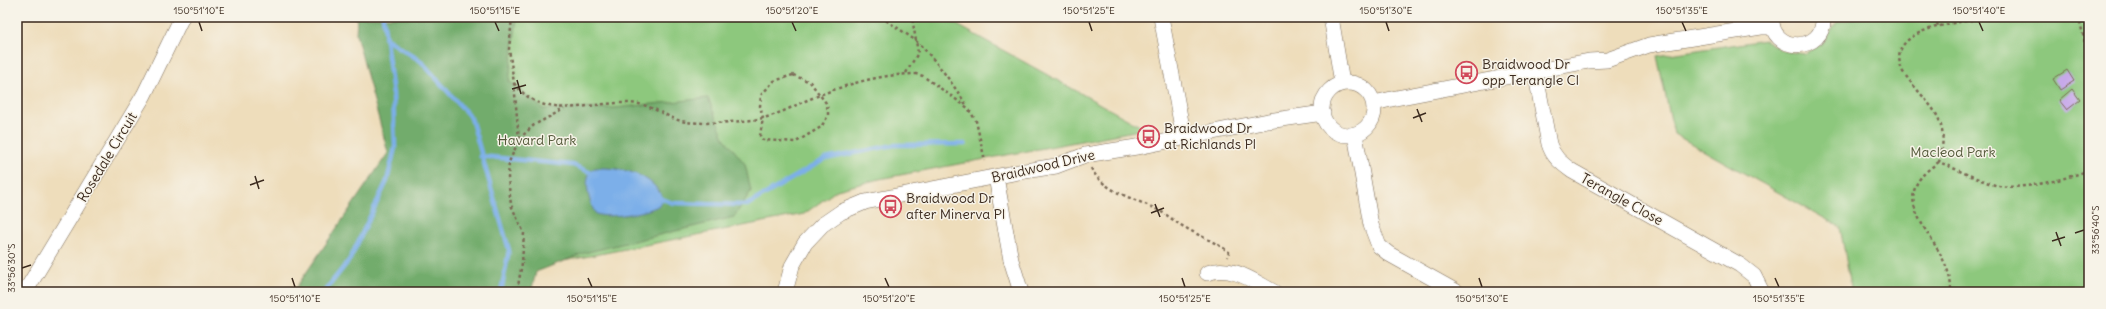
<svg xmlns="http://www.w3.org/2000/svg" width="2106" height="309" font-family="Delius,sans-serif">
	<rect width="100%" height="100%" fill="#f7f3e8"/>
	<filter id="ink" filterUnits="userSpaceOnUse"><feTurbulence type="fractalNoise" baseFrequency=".025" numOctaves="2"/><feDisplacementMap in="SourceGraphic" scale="8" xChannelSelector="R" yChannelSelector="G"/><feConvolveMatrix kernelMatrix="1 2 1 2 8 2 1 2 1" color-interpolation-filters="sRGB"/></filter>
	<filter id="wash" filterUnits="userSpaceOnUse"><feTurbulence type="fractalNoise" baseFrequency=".012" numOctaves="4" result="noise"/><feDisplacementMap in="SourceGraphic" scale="16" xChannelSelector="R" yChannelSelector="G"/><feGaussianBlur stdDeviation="0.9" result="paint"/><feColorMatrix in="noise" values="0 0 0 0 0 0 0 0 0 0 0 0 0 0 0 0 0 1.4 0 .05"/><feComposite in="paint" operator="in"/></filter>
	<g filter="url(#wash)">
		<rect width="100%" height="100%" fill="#edb"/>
		<path fill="#8dc87d" stroke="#64794e" d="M392,17H943L1145,129L879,179L837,190L804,214L528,268L337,292L412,143Z
			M1860,17H2089V292H1852L1840,227L1674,134L1657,56L1765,40L1783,51L1805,54L1822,44L1837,22Z"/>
		<path fill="#72ac6c" stroke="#566b45" d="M357,17H517L509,81L543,109L616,108L708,98L724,138L745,164L751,191L734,217L584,253L536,272L531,292H293L388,153L356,34Z"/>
		<path fill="#7bafe9" stroke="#5b6c84" d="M595,168C621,167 651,173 663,198C662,200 660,204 658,206C646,213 608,219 596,214C589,204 581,174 595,168Z"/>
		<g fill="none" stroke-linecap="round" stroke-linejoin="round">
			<path stroke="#7bafe9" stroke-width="4.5" d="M385,38L421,61L471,118L509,250L501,292
				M480,156L573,165L594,174
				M657,197L673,203L747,205L825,159L894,145L965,144
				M324,292L350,259L387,181L395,148L393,94L383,17"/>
		</g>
		<g id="blocks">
			<path fill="#c7a9ea" d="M2067,70L2074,81L2060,90L2053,79Z
				M2072,89L2080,100L2067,110L2059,100Z"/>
		</g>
	</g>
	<g filter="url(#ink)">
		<use href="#blocks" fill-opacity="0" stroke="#7a6955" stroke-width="1"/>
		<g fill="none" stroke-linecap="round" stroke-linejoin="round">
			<defs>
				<path id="minor" d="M1161,17L1184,138
					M1331,17L1342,83
					M1772,17C1769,54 1826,54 1823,17
					M1535,71L1549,144C1553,157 1561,163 1572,171L1740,265L1754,276L1761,290
					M1322 109a26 26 0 1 1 52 0a26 26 0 1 1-52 0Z
					M1374,103L1396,98L1589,61L1607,60L1649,45L1761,27H1773
					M1355,134L1371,225L1379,246L1389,254L1457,292
					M996,177L1011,260L1021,292
					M1207,273C1231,264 1253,281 1274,292
					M25,292L144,95L182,17
					M785,292L792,266L805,243L822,225L841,212L865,202L1019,172L1056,166L1085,155L1143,146L1268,121L1323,113"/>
			</defs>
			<use href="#minor" stroke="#7a6955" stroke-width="16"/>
			<path stroke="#7a6955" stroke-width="2.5" stroke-dasharray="3 3" stroke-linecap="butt" d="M512,17L509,49L514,83L519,140L509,162L508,178L511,205L524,233L522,263L517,292
				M881,17C893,25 906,33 917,42C937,61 952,83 967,106
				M1936,17L1938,27
				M1990,17C1962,23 1881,26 1903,72C1928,107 1952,115 1939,162C1956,169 1982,182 1999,186C2024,190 2066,179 2089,170
				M2076,17L2080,22L2089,60
				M2083,36L2089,33
				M906,73L918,53L912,17
				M793,75L810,82L826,103L828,110V116L821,127L796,142L763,140L760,136L763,118L760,106L761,95L774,81Z
				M514,83C547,127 595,97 639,104C654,107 667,117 681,121C696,125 748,122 763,118C777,115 792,107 805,101C841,86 877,74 916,74L923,76L968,108L976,121L985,161
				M519,139L534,125L564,109
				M1939,162C1874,204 1953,239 1951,292
				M1091,168C1104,193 1135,198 1158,210C1168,215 1176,223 1186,228C1201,237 1216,242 1229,252L1227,257"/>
			<use href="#minor" stroke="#fff" stroke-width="15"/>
		</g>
	</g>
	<path fill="none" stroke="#3b2a1e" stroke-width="1.5" d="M199,22L202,31M495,22L499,31M792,22L796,31M1089,22L1092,31M1386,22L1389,31M1682,22L1686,31M1979,22L1983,31M517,80L521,94M512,89L526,85M1417,109L1422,122M1413,118L1426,113M255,176L259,189M250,185L264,180M1155,204L1160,217M1151,213L1164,208M2056,232L2061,246M2075,233L2084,230M2052,241L2065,237M22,268L31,265M292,278L295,287M588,278L592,287M885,278L889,287M1182,278L1185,287M1479,278L1482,287M1775,278L1779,287"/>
	<defs>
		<symbol id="bus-ring" viewBox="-11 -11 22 22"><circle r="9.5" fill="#f7f3e8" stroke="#d1495b" stroke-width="1.5"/><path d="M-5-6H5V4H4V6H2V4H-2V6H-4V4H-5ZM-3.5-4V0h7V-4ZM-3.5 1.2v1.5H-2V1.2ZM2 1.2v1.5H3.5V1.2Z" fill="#d1495b"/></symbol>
	</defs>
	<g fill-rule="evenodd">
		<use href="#bus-ring" x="1454" y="60" width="25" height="25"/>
		<use href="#bus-ring" x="1136" y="124" width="25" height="25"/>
		<use href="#bus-ring" x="878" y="194" width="25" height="25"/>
	</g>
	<g text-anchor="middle" stroke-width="3" stroke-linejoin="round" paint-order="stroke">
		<g font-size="14" fill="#3b2a1e" stroke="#f7f3e8" text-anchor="start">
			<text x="1482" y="69">Braidwood Dr<tspan x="1482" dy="16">opp Terangle Cl</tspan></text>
			<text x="1164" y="133">Braidwood Dr<tspan x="1164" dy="16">at Richlands Pl</tspan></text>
			<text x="906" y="203">Braidwood Dr<tspan x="906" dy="16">after Minerva Pl</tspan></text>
		</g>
		<g font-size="14" fill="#54593a" stroke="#f7f3e8">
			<text x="537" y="145">Havard Park</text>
			<text x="1953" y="157">Macleod Park</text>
		</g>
		<g font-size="14" fill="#3b2a1e" stroke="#f7f3e8">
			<text transform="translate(107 157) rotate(-59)" y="5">Rosedale Circuit</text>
			<text transform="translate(1043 166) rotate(-13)" y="5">Braidwood Drive</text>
			<text transform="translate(1622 199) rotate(29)" y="5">Terangle Close</text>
		</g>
	</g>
	<rect width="2106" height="309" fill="none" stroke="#f7f3e8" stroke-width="44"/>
	<rect x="22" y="22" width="2062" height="265" fill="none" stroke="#3b2a1e" stroke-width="1.5"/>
	<g font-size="10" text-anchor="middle" fill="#3b2a1e">
		<text x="199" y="14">150°51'10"E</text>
		<text x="495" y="14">150°51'15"E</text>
		<text x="792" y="14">150°51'20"E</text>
		<text x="1089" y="14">150°51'25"E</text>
		<text x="1386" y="14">150°51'30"E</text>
		<text x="1682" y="14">150°51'35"E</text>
		<text x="1979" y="14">150°51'40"E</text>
		<text transform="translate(2095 230) rotate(-90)" y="4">33°56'40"S</text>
		<text transform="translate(11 268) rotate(-90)" y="4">33°56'30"S</text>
		<text x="295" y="302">150°51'10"E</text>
		<text x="592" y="302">150°51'15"E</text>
		<text x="889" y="302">150°51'20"E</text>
		<text x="1185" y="302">150°51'25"E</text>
		<text x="1482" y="302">150°51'30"E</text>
		<text x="1779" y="302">150°51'35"E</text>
	</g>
</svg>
